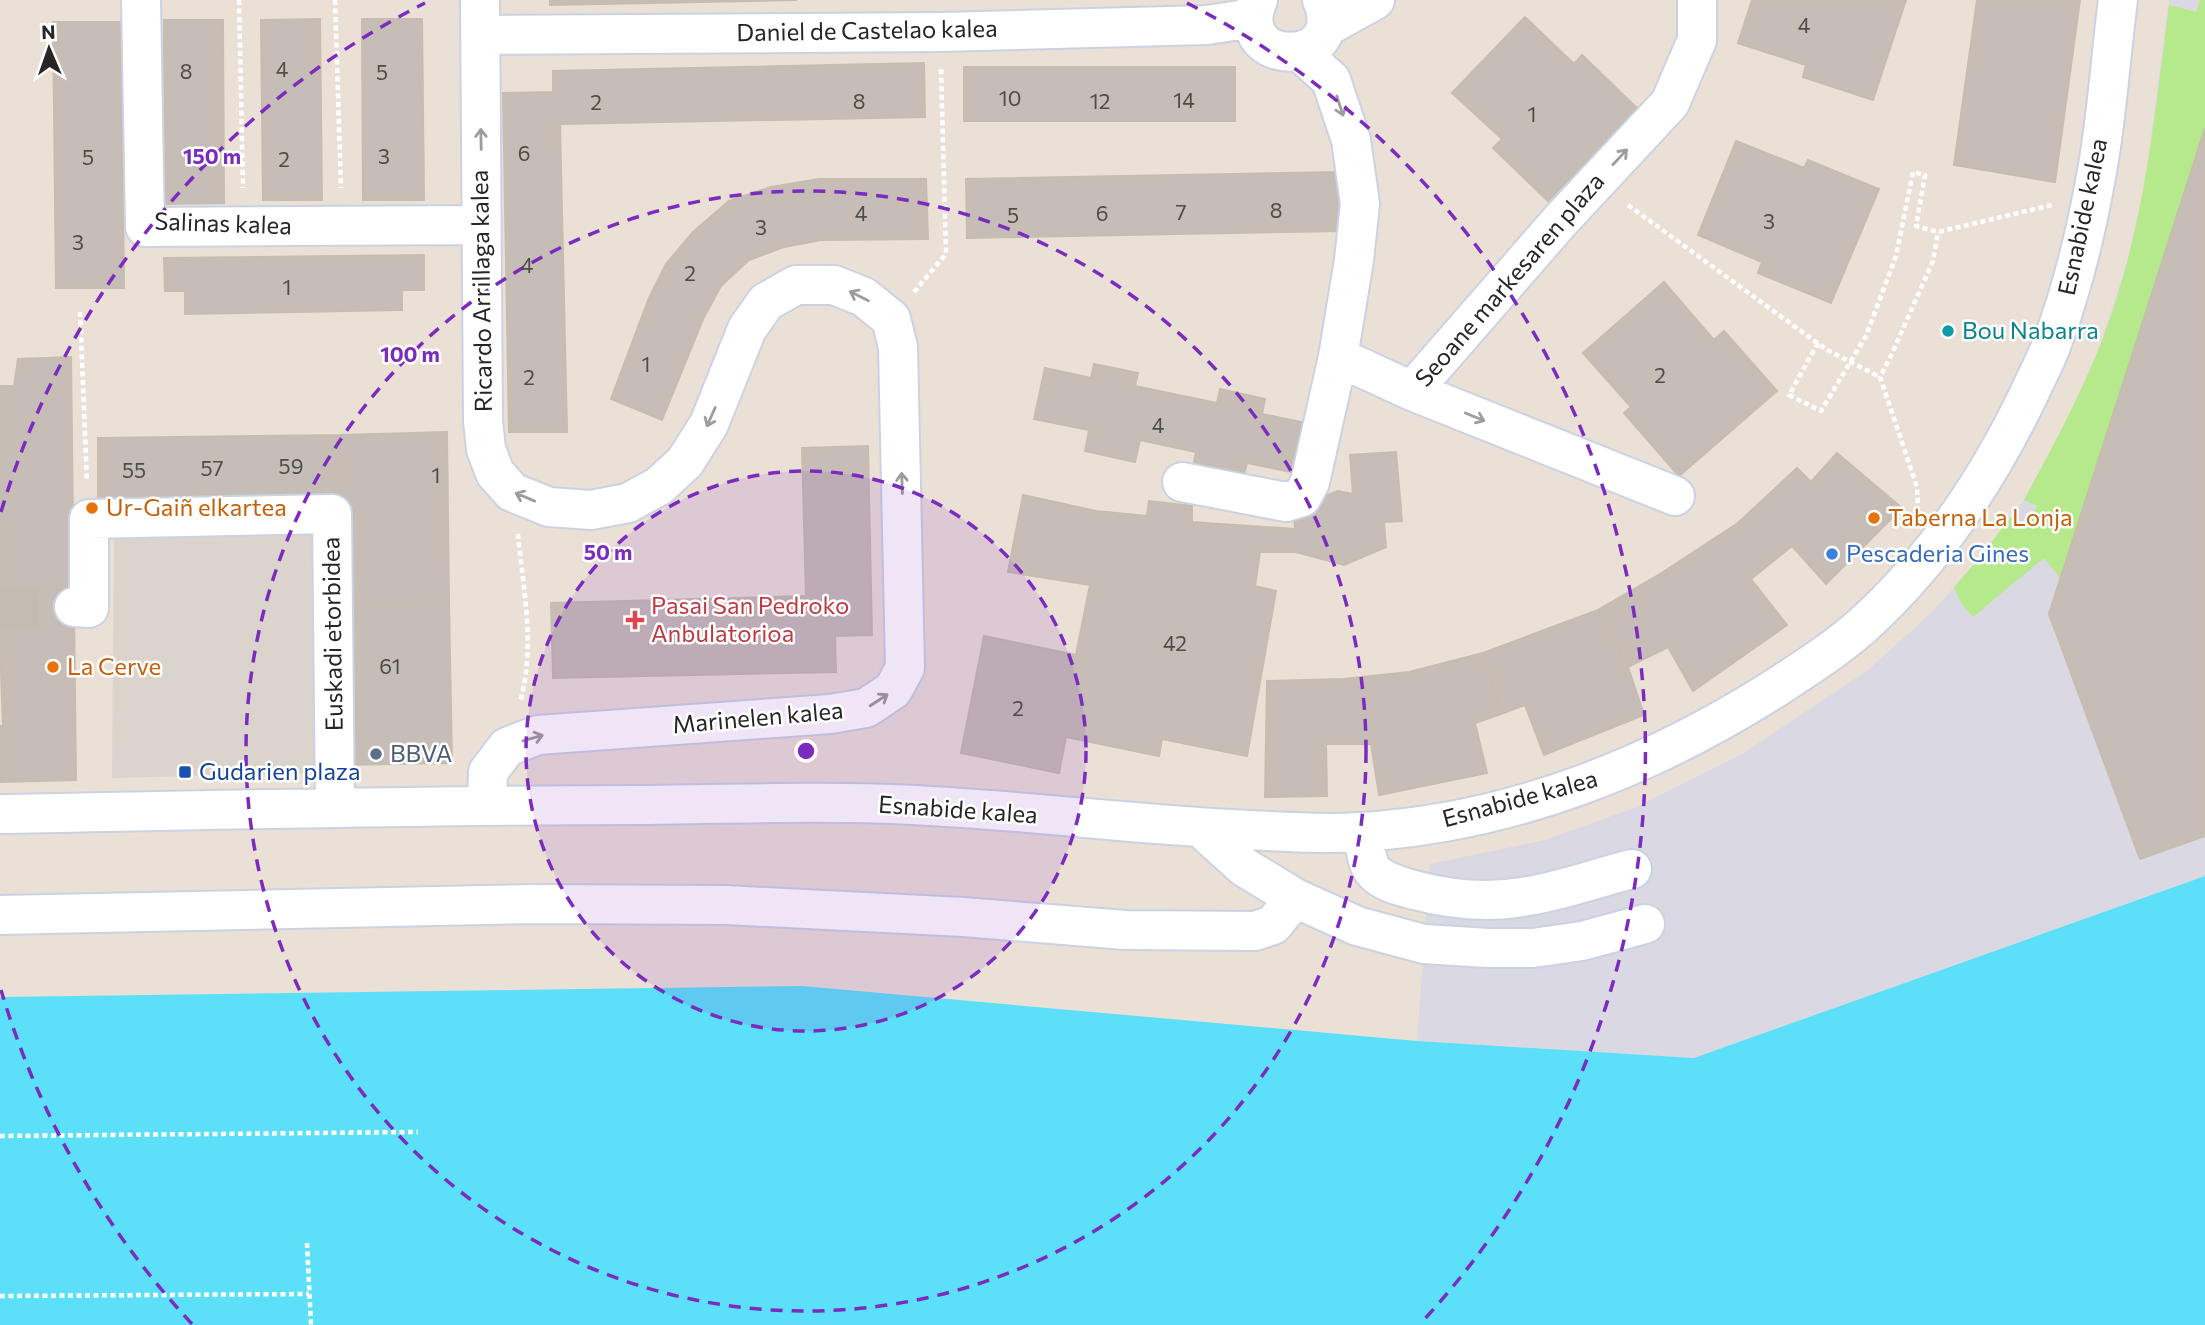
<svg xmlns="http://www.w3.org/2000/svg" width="2205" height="1325" font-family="Commissioner,sans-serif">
	<rect width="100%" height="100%" fill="#ebe0d6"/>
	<path fill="#dad8e2" d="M2169,0H2205V876L1694,1058L1417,1041L1430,864L1545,840L1631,809L1742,754L1868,670L1931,613L1977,562L2024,500L2067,420L2098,351L2127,263L2145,184Z"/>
	<path fill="#b5e98b" d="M2200,0H2205V609L2196,624L2060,578L2044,558L1973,617L1961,603L1954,587L1977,561L2011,517L2028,527L2037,506L2024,500C2050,452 2076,404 2097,353C2143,242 2154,122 2169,5L2196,12Z"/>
	<path fill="#dad4cd" d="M114,530H318L322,773L112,778Z"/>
	<path fill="#5ce0fa" d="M2205,876V1325H0V997L802,986L1417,1041L1694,1058Z"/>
	<path fill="#c6bdb6" stroke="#c6bcb0" stroke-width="2" d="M550,0H797L550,5Z
		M1752,0H1906L1873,100L1803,77L1806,65L1738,43Z
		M1977,0H2080L2055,182L1954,165Z
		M1525,17L1574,64L1582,55L1637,108L1548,201L1493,148L1502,139L1452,93Z
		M320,19L322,200H263L261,20Z
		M362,19H422L424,200H363Z
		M164,20H223L224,203L165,204Z
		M53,22H121L124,288H56Z
		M924,63L925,117L560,124L567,432H509L503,93L553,92V71Z
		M964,67H1235V121H964Z
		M2205,128V836L2140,859L2049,614Z
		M1736,141L1804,168L1808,160L1879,189L1831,303L1758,273L1762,262L1698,235Z
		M1339,172L1340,231L967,238L966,179Z
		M819,179H926L928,239L821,240L784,247L749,260L721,286L703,319L662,420L611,399L649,298L666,264L693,232L729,201L771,187Z
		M424,255V290H402V310L185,314V291H165L164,258Z
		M1664,282L1714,340L1724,331L1777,391L1679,476L1624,413L1631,407L1583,353Z
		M71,357L76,780L0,782V726H3L0,646V386H14L18,359Z
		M1094,364L1138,373L1135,386L1217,403L1220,389L1265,399L1262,414L1306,423L1296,473L1247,463L1242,483L1192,472L1196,452L1140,440L1135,462L1085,451L1089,430L1034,419L1045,368L1091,378Z
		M447,432L449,602L341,604V435Z
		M341,435L342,498L98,501V438Z
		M868,446L872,635L835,636L836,672L553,678L551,603L806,596L802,448Z
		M1396,452L1402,521L1384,522L1386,547L1344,565L1296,552H1260L1255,586L1276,591L1247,756L1162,739L1159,756L1066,737L1059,773L961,753L984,636L1076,655L1090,585L1008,572L1023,495L1096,511L1147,516L1149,501L1192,506V522L1295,529L1294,508L1338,491L1353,494L1350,455Z
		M1837,453L1902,508L1826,584L1792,546L1751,579L1787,625L1693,691L1668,647L1628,667L1598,610L1660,574L1738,523L1797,468L1811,482Z
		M449,602L452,763L341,765V604Z
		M1598,610L1628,667L1644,715L1544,755L1525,705L1501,714L1483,653Z
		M1483,653L1501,714L1475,723L1487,773L1379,795L1371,744H1326L1327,796L1265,797L1267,681L1343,679L1409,672Z"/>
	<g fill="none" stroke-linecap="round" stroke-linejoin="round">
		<path stroke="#c4bbb3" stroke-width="38" stroke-dasharray="38 19" stroke-linecap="butt" d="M0,609L74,607"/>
		<defs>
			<path id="minor" d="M141,0L145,227L482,225
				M480,0L483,421L486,449L495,473L512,492L549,507L591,510L628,503L659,486L685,462L709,424L747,329L766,302L796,285H834L864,297L891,319L898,347L905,668L893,690L866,708L830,714L538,735L507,747L488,772L487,805
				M1258,0C1229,69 1351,69 1322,0
				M1326,27L1375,0
				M480,35L940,32L1207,25L1253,18
				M1301,53L1331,80L1351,140L1360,204L1354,260L1338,357L1412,391L1675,496
				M1412,391L1560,221L1670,103L1697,40V0
				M1182,482L1286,502L1302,497L1310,482L1338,357
				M74,607L89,608V519L332,514L335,808
				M0,814C214,810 428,805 642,805C724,804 808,801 891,804C1004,808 1117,823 1230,829C1274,831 1317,835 1361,832C1510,823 1652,767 1777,687C1806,668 1836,649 1862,626C1933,562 1988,479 2029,394C2036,378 2045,362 2051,346C2071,293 2085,237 2095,182C2107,122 2110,60 2118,0
				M1201,828L1244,867L1295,898L1357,926L1424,944L1488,948H1533L1582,941L1645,924
				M1362,832C1365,844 1366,864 1375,873C1385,883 1401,886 1414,890C1448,899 1487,903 1522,897C1559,892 1596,878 1632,869
				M0,915L537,904L726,905L963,917L1125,930L1255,931L1273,925L1295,898"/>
		</defs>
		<use href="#minor" stroke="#cbd2e2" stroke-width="42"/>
		<path stroke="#fff" stroke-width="4.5" stroke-dasharray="5 3.5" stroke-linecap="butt" d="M239,0L243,188
			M335,0L341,188
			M1628,205L1827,350
			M914,292L946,254L941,68
			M80,312L87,482
			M1818,343L1789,395L1821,411L1866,336L1896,256L1913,172L1925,175L1916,226L1938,232L2052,205
			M1918,503L1917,487L1880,377L1889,360L1933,261L1938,232
			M518,534C523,588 536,648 520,702
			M0,1136L418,1132
			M307,1243L311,1325
			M0,1296L309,1294"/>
		<use href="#minor" stroke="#fff" stroke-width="38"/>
		<path stroke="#fff" stroke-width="4.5" stroke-dasharray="5 3.5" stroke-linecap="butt" d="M1827,350L1880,377"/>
	</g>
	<defs><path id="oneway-shaft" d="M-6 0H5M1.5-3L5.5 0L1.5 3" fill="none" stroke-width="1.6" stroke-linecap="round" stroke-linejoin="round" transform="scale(1.75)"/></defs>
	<g stroke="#9d9d9d">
		<use href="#oneway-shaft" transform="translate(1340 106) rotate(72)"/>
		<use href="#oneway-shaft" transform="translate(481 139) rotate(-91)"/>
		<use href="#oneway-shaft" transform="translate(1620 157) rotate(-47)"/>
		<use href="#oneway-shaft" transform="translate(859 296) rotate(-153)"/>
		<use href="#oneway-shaft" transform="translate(711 417) rotate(114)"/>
		<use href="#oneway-shaft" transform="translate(1475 417) rotate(22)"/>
		<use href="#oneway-shaft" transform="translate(902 483) rotate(-92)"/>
		<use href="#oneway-shaft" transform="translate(525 497) rotate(-157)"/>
		<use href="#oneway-shaft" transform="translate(879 700) rotate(-33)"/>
		<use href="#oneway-shaft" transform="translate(533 738) rotate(-16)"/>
	</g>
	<circle cx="806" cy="751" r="280" fill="#7b2cbf" fill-opacity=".12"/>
	<g fill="none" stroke="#7b2cbf" stroke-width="3.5" stroke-dasharray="12 9">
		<circle cx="806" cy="751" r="280"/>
		<circle cx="806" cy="751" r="560"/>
		<path d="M192 1324A840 840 0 0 1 1 990M1 512A840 840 0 0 1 425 3M1187 3A840 840 0 0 1 1420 1324"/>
	</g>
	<circle fill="#0f9aa8" stroke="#fff" stroke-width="2.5" cx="1948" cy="331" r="7"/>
	<g fill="#e8710a" stroke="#fff" stroke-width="2.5">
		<circle cx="92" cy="508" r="7"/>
		<circle cx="1874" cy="518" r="7"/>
		<circle cx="53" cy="667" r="7"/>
	</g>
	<circle fill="#3f7fe0" stroke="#fff" stroke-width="2.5" cx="1832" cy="554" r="7"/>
	<path fill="#e0444e" stroke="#fff" stroke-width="2.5" d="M631.5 609.5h7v7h7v7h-7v7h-7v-7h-7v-7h7z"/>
	<circle fill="#5c6f8a" stroke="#fff" stroke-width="2.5" cx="376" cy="754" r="7"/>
	<rect fill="#1a4fb4" stroke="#fff" stroke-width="2.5" x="178" y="765" width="14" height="14" rx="3.5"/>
	<g text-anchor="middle" stroke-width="5" stroke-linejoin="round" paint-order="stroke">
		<g font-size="21" fill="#4e4c4a">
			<text x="1804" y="33">4</text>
			<text x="282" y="77">4</text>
			<text x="186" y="79">8</text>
			<text x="382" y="80">5</text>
			<text x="1010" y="106">10</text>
			<text x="1184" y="108">14</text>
			<text x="859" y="109">8</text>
			<text x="1100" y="109">12</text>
			<text x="596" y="110">2</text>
			<text x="1532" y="122">1</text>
			<text x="524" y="161">6</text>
			<text x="384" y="164">3</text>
			<text x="88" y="165">5</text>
			<text x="284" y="167">2</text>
			<text x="1276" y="218">8</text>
			<text x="1181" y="220">7</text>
			<text x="861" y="221">4</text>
			<text x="1102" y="221">6</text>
			<text x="1013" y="223">5</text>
			<text x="1769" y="229">3</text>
			<text x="761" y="235">3</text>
			<text x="78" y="250">3</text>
			<text x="527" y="273">4</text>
			<text x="690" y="281">2</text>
			<text x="287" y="295">1</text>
			<text x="646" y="372">1</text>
			<text x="1660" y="383">2</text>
			<text x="529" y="385">2</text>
			<text x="1158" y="433">4</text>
			<text x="291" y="474">59</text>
			<text x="212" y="476">57</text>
			<text x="134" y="478">55</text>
			<text x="436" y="483">1</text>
			<text x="1175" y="651">42</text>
			<text x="390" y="674">61</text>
			<text x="1018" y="716">2</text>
		</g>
		<g font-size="24" fill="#262626" stroke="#fff">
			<text transform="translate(867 31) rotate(-1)" y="8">Daniel de Castelao kalea</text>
			<text transform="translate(2083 217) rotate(-78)" y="8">Esnabide kalea</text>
			<text transform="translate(223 224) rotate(2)" y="8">Salinas kalea</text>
			<text transform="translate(1510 280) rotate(-49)" y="8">Seoane markesaren plaza</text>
			<text transform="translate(482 291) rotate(-91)" y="8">Ricardo Arrillaga kalea</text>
			<text transform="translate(333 634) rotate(-91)" y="8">Euskadi etorbidea</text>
			<text transform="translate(758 718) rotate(-5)" y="8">Marinelen kalea</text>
			<text transform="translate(1520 799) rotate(-15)" y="8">Esnabide kalea</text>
			<text transform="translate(958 810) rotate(4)" y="8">Esnabide kalea</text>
		</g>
		<g font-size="24" fill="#0d838f" stroke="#fff" text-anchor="start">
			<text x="1962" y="339">Bou Nabarra</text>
		</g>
		<g font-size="24" fill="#c56008" stroke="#fff" text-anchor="start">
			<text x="106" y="516">Ur-Gaiñ elkartea</text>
			<text x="1888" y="526">Taberna La Lonja</text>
			<text x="67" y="675">La Cerve</text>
		</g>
		<g font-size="24" fill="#366cbe" stroke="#fff" text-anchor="start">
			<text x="1846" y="562">Pescaderia Gines</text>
		</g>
		<g font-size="24" fill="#be3a42" stroke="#fff" text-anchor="start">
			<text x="651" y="614">Pasai San Pedroko<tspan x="651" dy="28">Anbulatorioa</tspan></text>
		</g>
		<g font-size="24" fill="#4e5e75" stroke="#fff" text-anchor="start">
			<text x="390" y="762">BBVA</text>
		</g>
		<g font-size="24" fill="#164399" stroke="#fff" text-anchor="start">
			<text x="199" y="780">Gudarien plaza</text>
		</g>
	</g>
	<circle cx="806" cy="751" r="10" fill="#7b2cbf" stroke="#fff" stroke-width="3.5"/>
	<g font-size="21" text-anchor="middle" font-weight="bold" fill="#7b2cbf" stroke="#fff" stroke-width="5" stroke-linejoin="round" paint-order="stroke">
		<text x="212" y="164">150 m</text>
		<text x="410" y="362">100 m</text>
		<text x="608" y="560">50 m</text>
	</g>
	<g transform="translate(49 49) rotate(358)" stroke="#ffffff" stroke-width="5" paint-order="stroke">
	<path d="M0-5L12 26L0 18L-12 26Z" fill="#262626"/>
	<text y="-10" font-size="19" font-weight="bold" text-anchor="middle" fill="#262626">N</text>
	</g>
</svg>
